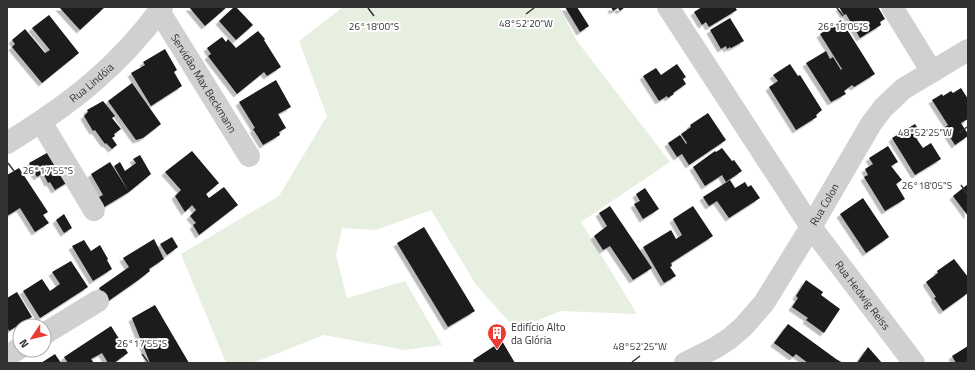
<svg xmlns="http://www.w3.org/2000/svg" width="975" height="370" font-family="'Titillium Web',sans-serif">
	<defs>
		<filter id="shadow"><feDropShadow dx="-3.5" dy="3.5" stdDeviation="0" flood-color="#0004"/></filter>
	</defs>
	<rect width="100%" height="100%" fill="#fff"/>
	<path fill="#e7efe1" d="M343,7H559L577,41L670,162L581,222L637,314L561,311L516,329L476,285L431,210L376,230L342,228L336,255L347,298L405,281L442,345L405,350L324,335L253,363H226L181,254L279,196L327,116L299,41Z"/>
	<path fill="#1a1a1a" filter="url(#shadow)" d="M59,7H105L80,30Z
		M189,7H227L205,26Z
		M234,7H236L253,25L236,40L219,21Z
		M565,7H577L589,26L580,32Z
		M611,7H625L620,11L618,8L613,11Z
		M702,7H735L737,10L709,27L706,22L702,25L694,12Z
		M839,7H878L885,19L880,22L881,25L860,38L846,14L844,15Z
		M49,15L79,53L42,83L12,47L15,44L12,40L25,29L45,53L50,50L32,28Z
		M730,18L744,41L731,48L730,47L727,49L726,46L721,49L710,30Z
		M841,20L875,74L854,87L852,85L844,91L846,94L831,102L806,63L826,51L830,59L833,57L841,70L842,69L820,34Z
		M258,31L265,39L264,40L281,67L267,76L264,72L237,94L208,56L211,54L207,48L222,37L226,42L228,39L236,48Z
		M165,49L177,70L174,72L182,86L151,106L131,73L145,65L143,62Z
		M677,64L686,77L683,79L686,84L673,93L674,94L668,98L667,96L659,101L643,76L656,68L661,75Z
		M790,64L798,76L800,75L822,110L816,115L817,117L796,130L769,87L778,81L773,75Z
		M276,80L291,107L278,114L286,128L279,132L280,135L263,145L253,129L255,128L239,102Z
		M132,83L161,124L143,138L136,140L108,101Z
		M961,88L968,99V119L961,123L968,134V136L955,145L944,128L948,125L932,100L942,94L943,96L951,91L953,93Z
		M103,101L115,116L112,118L121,129L114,134L115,136L112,138L117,145L112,149L106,143L105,144L95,130L93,131L84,116L88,112L87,110Z
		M708,113L726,140L689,165L682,154L677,157L668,143L680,135L686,144L687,143L681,134L691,127L690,125Z
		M915,124L922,135L916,138L923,148L931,143L941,159L915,175L892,138Z
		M888,146L898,162L891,166L902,180L896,184L905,199L885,211L864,177L868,175L865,169L873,164L869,158Z
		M722,148L732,161L734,160L742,171L726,182L722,175L705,186L693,167L715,151L716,152Z
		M54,149L71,180L55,190L50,182L48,183L43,173L37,177L29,163Z
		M192,151L219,183L206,194L209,198L224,187L238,205L199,235L193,225L196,223L190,216L196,210L192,205L185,212L175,196L181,190L165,172Z
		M140,155L151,174L129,192L114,166L120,162L125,171L136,163L133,159Z
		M110,162L129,192L101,209L95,199L103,195L91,174Z
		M19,168L48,212L43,215L49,223L35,232L20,208L7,216V175Z
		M730,180L735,188L745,182L748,187L751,185L760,198L729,218L717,201L709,206L703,197Z
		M968,184V216L953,196Z
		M645,188L659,209L643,219L634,204L640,201L636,194Z
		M863,198L889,237L866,253L840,214Z
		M610,206L652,268L633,280L610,246L603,250L594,236L607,226L599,213Z
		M693,206L713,236L671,263L672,266L670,267L676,276L664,283L643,247L671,230L676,239L682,235L673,219Z
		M64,214L72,228L64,233L56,220Z
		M424,227L475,311L448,327L397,243Z
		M172,237L178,247L167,255L160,244Z
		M154,239L164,259L149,269L150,271L137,281L107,302L99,288L129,267L123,258Z
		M84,240L91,251L100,245L108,259L107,260L112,269L93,281L72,246Z
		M954,259L968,277V293L943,311L934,298L936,297L926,282L938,273L937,271Z
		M71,261L88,287L40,318L23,291L42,279L50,291L60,284L52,272Z
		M806,280L823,292L821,295L840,309L824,333L806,320L808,318L792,307L798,298L796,296Z
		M17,292L32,317L9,331L7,327V298Z
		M155,305L189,363H150L132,318Z
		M788,324L836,359L843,363H808L796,354L793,357L774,343Z
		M111,326L128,353L114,363H108L102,353L91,359L94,363H68L64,357Z
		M502,341L515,363H475L473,360Z
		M968,346V363H956L952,356Z
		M868,347L882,363H857Z
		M55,354L61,363H41Z"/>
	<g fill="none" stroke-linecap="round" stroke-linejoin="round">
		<g stroke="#d0d0d0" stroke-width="22">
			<path id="s1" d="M668,7L811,227L914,363"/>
			<path d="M892,7L932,72"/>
			<path id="s2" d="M159,11L249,156"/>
			<path d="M41,122L94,210"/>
			<path id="s3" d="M7,143C69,105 119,67 162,7"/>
			<path d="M44,334L98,301"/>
			<path d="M7,356L20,348"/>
			<path id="s4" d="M685,363L715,348L729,339L743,327L764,303L811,227L871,124L883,108L903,89L968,50"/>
		</g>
	</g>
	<path fill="none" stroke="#333" stroke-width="1.5" d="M368,8L374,16M837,8L843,16M526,14L534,8M959,133L967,127M8,163L14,171M961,185L967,194M142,354L148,362M632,362L640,356"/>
	<defs>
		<symbol id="building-pin" viewBox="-11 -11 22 30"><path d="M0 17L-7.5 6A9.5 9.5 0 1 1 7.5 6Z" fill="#ec3b32" stroke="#fff"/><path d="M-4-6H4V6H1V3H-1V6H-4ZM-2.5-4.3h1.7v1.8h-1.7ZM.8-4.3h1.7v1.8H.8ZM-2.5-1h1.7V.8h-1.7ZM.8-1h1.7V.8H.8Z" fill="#fff"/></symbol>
	</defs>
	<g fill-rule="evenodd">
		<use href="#building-pin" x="486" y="322" width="22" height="30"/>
	</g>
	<g text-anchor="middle" stroke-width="4" stroke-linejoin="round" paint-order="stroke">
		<g font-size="11" fill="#333" stroke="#fff">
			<text dy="4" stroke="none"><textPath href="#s3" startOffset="104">Rua Lindóia</textPath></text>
			<text dy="4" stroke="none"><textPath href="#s2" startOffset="85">Servidão Max Beckmann</textPath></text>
			<text dy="4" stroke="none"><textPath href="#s4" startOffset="216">Rua Colon</textPath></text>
			<text dy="4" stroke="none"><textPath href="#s1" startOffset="348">Rua Hedwig Reiss</textPath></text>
		</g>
		<g font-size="11" fill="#333" stroke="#fff" text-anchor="start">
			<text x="511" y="331">Edifício Alto<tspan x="511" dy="13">da Glória</tspan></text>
		</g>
	</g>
	<g font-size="10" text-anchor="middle" fill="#333" stroke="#fff" stroke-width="4" stroke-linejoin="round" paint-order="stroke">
		<text x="526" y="27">48°52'20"W</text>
		<text x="374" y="30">26°18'00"S</text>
		<text x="843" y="30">26°18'05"S</text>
		<text x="925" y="136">48°52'25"W</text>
		<text x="48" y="174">26°17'55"S</text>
		<text x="927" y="189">26°18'05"S</text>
		<text x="142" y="347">26°17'55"S</text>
		<text x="640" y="350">48°52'25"W</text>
	</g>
	<rect width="975" height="370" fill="none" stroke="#333333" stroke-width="16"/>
	<g transform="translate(32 338) rotate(235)"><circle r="19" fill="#ffffff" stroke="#adadad"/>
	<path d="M0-3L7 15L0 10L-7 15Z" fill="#ec3b32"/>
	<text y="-6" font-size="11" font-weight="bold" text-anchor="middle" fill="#333333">N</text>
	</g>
</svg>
